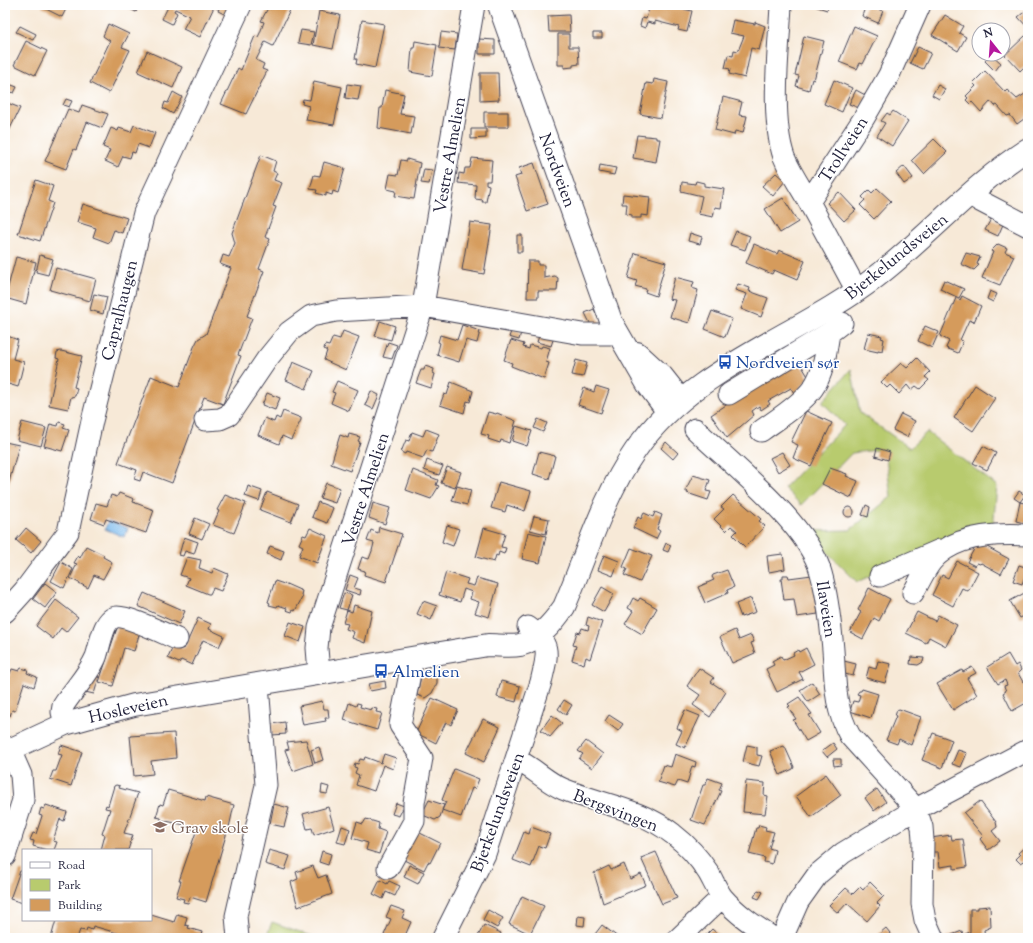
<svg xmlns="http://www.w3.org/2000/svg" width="1033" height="943" font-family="'Sorts Mill Goudy',serif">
	<rect width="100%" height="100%" fill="#fff"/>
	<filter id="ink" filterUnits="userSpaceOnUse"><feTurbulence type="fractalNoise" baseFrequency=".025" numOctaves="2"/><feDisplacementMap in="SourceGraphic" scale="8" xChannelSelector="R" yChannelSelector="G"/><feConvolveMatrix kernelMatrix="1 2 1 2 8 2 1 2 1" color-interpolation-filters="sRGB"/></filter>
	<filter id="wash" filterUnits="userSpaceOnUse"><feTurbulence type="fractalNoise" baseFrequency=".012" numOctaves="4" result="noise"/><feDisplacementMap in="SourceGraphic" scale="16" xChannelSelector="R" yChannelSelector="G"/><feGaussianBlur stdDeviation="0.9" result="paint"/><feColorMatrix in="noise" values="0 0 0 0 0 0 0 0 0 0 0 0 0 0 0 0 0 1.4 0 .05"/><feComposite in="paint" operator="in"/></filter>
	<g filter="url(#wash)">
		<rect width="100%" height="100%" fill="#f7e9d7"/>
		<path fill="#b8cb6e" stroke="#6d7654" d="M851,369L860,413L910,448L927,432L997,486L993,528L952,538L857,582L806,531L850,530L891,497L885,449L852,453L801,505L784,488L845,425L822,402Z
			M272,922L317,938H266Z"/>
		<path fill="#78b8ec" stroke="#4d6d94" d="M108,521L128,528L124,537L105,529Z"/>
		<g id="blocks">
			<path fill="#d59b5b" d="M43,5H68L62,17L42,7Z
				M122,5H139L136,12Z
				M169,5L175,6L231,5L226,15L218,11L219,9L214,7L200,37L183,29L190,16L175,9L174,11L177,13L172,24L162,19Z
				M273,5L292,6L273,46L265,42L256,60L264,64L262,69L267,71L246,114L221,104L238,68L241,70L255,36L258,37L260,33L264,22L261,21L268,8L271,9Z
				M650,5H667L692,11L687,32L678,30L679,27L655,21V24L647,22L645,28L640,26L642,18L646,19Z
				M811,5H829L827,10Z
				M866,5L883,11L878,23L862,16Z
				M1028,9V28L1018,17Z
				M319,11L340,15L333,49L313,45Z
				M569,15L570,32H549L548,16Z
				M945,15L963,26L959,33L966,37L958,51L932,35Z
				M362,20L384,24L375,68L356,64L357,59H355Z
				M733,20L755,24V22L765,26L759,50L751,48L745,78L729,74L730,69L725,68L728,55L733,56L734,50L738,51L744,36L730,33Z
				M108,24L129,34L122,47L130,50L109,93L90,83L110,41L103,36Z
				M20,26L36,34L33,40L16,32Z
				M854,26L877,36L863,64L860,63L857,69L839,62Z
				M301,30L314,32L311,45L298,43Z
				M441,32L457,34L455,50L439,48Z
				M593,33H602V38H593Z
				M558,34H569V47H578L579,64L573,65V67L564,68V65H558Z
				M804,36L824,41L814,80L812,79L809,90L796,86L799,76L795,75Z
				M1025,36H1028V63L1020,71L1005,55Z
				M479,39L495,40V54H479Z
				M26,41L47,51L35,75L14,65Z
				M415,41L437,45L432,76L410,72L412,48H414Z
				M918,47L931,53L923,69L910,63Z
				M147,51L182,67L173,88L138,72Z
				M991,54L1001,63L995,71L985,61Z
				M985,71L1005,92L1007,90L1017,99L1028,92V116L1017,124L1010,115L1007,116L997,105L995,106L991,101L981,112L972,102L970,104L966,100L968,98L966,96L976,86L973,83Z
				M480,73H498L499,100L480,101Z
				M654,79L668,82L661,118L640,114L646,83L653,84Z
				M834,80L852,88L842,112L824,104Z
				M314,81L342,87L334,125L306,120L309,106L302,104L303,99L310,100Z
				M9,84L17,87L14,93L6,90Z
				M347,84L361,86L358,100L345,98Z
				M938,85L945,89L939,99L932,95Z
				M385,90L404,94L400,114L414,116L411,134L378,128L380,108H382Z
				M856,90L867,96L859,108L849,104Z
				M173,92L182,97L173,114L163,108L165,102L168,103Z
				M723,97L742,102L739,115L747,116L743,133L735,131L734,135L715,130Z
				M66,99L72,101L69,107L63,105Z
				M5,102L20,108L8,133L5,132Z
				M82,105L108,114L102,128L87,122L76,150L74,149L66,169L45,161L68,109L79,113Z
				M893,111L908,121L892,146L877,136L885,123L881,121L887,113L890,115Z
				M484,112H508V127H484Z
				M134,125L155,133L149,148L138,144L135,153L132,152L130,158L123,156L118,167L105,161L110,150L103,147L111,128L118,131L119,128L131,132Z
				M471,129H486V138L471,139Z
				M637,135L656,137V139H660L656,162L633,158Z
				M934,139L947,152L924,174L912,160Z
				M261,155L276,161L273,171L277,173L274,180L282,183L273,206L276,207L265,237L270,239L259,269L264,271L247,316L252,318L238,355L241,356L223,404L204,397L172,483L143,472L140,481L134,479L137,470L118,463L149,382L151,376L179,387L194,347L198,339L206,334L231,268L220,264L223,255L229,257L235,243L232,233Z
				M472,158L492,160L490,181H486V184L489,185L486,202H482L483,200L475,199L476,185L458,183L459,173L464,174L465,168H470Z
				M407,159L420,163L414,199L395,196L396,191L387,189L390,174L398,175L401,160L407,161Z
				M324,162L345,168L338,193L333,191L332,195L326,193V196L316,193L317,190L310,189L314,175L320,176Z
				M534,163L548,204L527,211L515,177L521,175L519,168Z
				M600,165L616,168L614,175L599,172Z
				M904,166L913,178L904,184L896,173Z
				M424,169L432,170L429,184L421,183Z
				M776,173L785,181L773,196L762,186Z
				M36,180L53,186L48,201L53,203L40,241L18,234Z
				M696,181L704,183V186L724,189L721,208L715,207L713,217L698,214L702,196L681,191L682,182L695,184Z
				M877,188L891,201L874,219L860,205L865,200L862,197L869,190L872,193Z
				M839,192L856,210L844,221L827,203Z
				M623,194L650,197L648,216L641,215V218H632V215L626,214L627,204H622Z
				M783,198L798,222L780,233L765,209Z
				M83,204L127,218L122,233L114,230L109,243L93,237L96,228L77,222Z
				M991,219L998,222H1004L998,236L985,230Z
				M470,222L492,225L484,274L462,270Z
				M736,231L750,236L745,250L730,245Z
				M690,233L702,237L700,244L688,241Z
				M517,235H522V252H517Z
				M754,244L777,254L779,250L805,261L797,280L774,270L772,274L746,263Z
				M998,244L1007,248L1005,252L1014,256L1000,285L982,278L993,252L991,251Z
				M635,253L666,262L656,296L645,292L646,289L635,286L637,281L628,278Z
				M966,253L980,257L977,264L979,265L974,270L961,264Z
				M40,255L53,259L48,275L36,272Z
				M16,257L36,262L26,304L5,298Z
				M528,261H538V265H544V278L555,276L558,278L557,291H538V298H527Z
				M56,268L96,279L90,301L50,290Z
				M675,277L694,282L692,288L698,290L689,323L670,317L675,300L669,299Z
				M944,280L964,289L959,298L940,289Z
				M738,284L750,288L749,291L768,298L761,317L741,309L747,294L735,290Z
				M990,291L997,294L993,302L987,299Z
				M94,294L107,297L103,314L90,310Z
				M962,296L981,306L974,322L969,320L960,340L963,341L958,353L946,348L949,341L940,336L956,298L960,300Z
				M594,309L601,325L593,329L585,313Z
				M712,311L732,319L725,337L705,329Z
				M380,321L395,326L391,340L375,336Z
				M462,325L480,331L477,343L466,340L459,362L437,355L440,343L438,342L440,335L457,340Z
				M925,326L939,332L932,348L918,341Z
				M512,329L521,332L519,340L509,337Z
				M343,331L359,337L346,370L324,360L327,351L324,349L325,345L329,346L333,337L340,339Z
				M540,333L554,337L551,346L537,342Z
				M868,333L882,336L881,338L884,339L882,351L878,350V352L864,349Z
				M5,335L18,340L13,359L24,362L18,387L5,383Z
				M511,340L524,344L523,347L529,349L530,345L541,348L542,346L550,348L546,362L549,363L544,379L511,366L512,363L504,360Z
				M388,342L397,345L392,359L383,357Z
				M61,351L82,356L74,387L77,388L75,396L71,397L68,409L49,405L59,359L56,358L57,352Z
				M797,358L809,378L795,395L791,388L768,401L770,404L761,410L759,406L752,411L754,415L727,438L711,415Z
				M917,358L930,372L925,377L929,380L920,389L916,386L911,390L907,385L899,394L890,385L887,388L881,382L901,363L907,368Z
				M576,360L587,363L583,377L572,375Z
				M293,362L314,371L306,389L286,380Z
				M425,366L434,369L433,373L435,374L431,388L416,383L421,370H424Z
				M337,381L358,390L349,411L331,403L335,393L332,392Z
				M451,382L473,391L470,402L467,401L464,413L440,405L444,394L447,395Z
				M975,385L995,398L973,431L954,418Z
				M596,386L609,390L601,413L578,405L584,388L594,392Z
				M371,391L379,395L373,409L365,405Z
				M267,393L280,398L275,410L262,405Z
				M283,411L301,418V420L291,440L282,436L279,444L258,435L265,418L274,422L276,417L280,419Z
				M806,411L832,423L811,466L793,458L798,445L791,442Z
				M488,412L496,414L497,413L516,421L509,443L501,440L500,443L488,439L489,436L481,434Z
				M901,414L915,421L907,437L893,430Z
				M538,419L547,423L543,432L534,428Z
				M22,422L46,428L41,446L17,440Z
				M59,422L65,424L63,428L69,430L62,451L44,446L50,424L58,426Z
				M516,426L532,431L527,446L512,441Z
				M426,429L439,434L432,452L427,450L423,458L406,452L405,454L401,452L406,440L409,441L412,432L423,436Z
				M349,434L360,437L358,441L360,442L350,471L331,464L340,435L348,438Z
				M5,442L19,445L8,486L5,485Z
				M666,442L678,453L673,459L661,448Z
				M983,446L996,453L987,470L973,463Z
				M877,448L890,452L888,460L875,456Z
				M539,452L555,456L549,479L533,474Z
				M782,452L790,465L778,472L770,458Z
				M427,460L443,466L439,475L424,470Z
				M447,467L461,472L455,488L441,483Z
				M830,468L847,474L846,476L858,481L851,498L822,484Z
				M413,470L438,480L436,485L439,486L431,499L406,490Z
				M693,475L710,480L706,491L711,492L708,500L687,493L688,491H685Z
				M499,482L531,491L525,511L507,505L505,512L491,508Z
				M326,483L340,488L335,503L320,498Z
				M248,486L262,491L259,501L245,496Z
				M457,486L471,490L467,505L452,501Z
				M1019,491L1025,495L1020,502L1014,498Z
				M267,492L298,504L291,522L260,510Z
				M119,493L134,499L133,502L154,510L146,533L106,519L104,524L91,519L96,503L107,506L111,495L117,497Z
				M225,495L246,503L234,533L213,525L219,511L217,510Z
				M733,495L761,519L759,521L765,526L745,547L733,535L737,531L731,526L726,531L714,519L724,509L721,507Z
				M318,502L333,508L327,523L312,517Z
				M1020,502L1028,504V524L1016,521Z
				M373,503L390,508L385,524L369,518Z
				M866,505L870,507L868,517L862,515Z
				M844 512a5 5 0 1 1 10 0a5 5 0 1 1-10 0Z
				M655,512L662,515L657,529L660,531L656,539L633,528L638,517L641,519L644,513L653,517Z
				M534,516L549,519L546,534L530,530Z
				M195,518L209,524L202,539L189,534Z
				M447,525L459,529L453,546L442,542Z
				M379,527L402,534L386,582L364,575L365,571L358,569L362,557L369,559L372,551L374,543L367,541L371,530L378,533Z
				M26,528L41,541L31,553L16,540Z
				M310,528L327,536L317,563L299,556L303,546L299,544L303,535L306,536Z
				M484,528L505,534L501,547L506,548L504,554L499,552L498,556L496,555L494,562L476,557Z
				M528,532L546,536L540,563L522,559Z
				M184,537L198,542L194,554L185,551L183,556L179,555Z
				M978,542L1009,559L1001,574L981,563L980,564L977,563L975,566L967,562Z
				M666,543L671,545L668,552L663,550Z
				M86,546L104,555L103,557L112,562L103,579L94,575L88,588L70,578L77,564L74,563L78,556L80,558Z
				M270,546L284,551L281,560L267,554Z
				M631,548L652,556L640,582L624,575L627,569L623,567Z
				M783,554L785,569L769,572L767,556Z
				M604,555L619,561L613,576L598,570Z
				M187,557L201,560L199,568L212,573L214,568L228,574L221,591L213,588L210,594H208L186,585L189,578L180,575Z
				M957,561L978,572L968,591L962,588L953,606L932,595L942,575L948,578Z
				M61,562L73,569L64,588L51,581Z
				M1019,565L1028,568L1022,584L1013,581Z
				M727,570L734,587L727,590L728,593L705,603L698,587L714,580L712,577L713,575Z
				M446,572L468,579L466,584L474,586L477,578L498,584L489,617L475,613L479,602L470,599L472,592L464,589L460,602L439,595Z
				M350,575L358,578L354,588L361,590L360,595L345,590Z
				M783,575H788L789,578L812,575L818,614L797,617L794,599L784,600L781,579H783Z
				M275,581L284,584V583L302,591L301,595L303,596L295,611L293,610L292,612L286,610L287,608L278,605L277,607L269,605L270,603L268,602Z
				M45,583L57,592L45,608L33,599Z
				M602,587L614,594L604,612L592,605Z
				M869,588L890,599L879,621L874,618L863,639L850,632L861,612L858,610Z
				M1028,591V614L1020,618L1010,601Z
				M144,593L185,611L179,624L138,606Z
				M344,593L352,595L347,610L339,608Z
				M633,598L638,601L640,598L657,608L642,634L625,624L633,611L628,608Z
				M751,598L756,612L741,617L736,604Z
				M56,600L78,617L66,632L61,628L53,639L36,626Z
				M423,601L437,606L431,620L417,614Z
				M354,605L372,611L365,643L352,638L354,632L346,629L348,624L343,623L347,610L352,612Z
				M917,612L935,621L938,615L957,625L946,646L929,637L926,643L906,633Z
				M588,617L602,622L590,659L586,657L584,664L572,660L576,646L573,645L577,632L580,633L582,628L588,630L589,626L586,625Z
				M198,618L211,624L209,629L224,636L219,647L203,640L192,665L181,660L179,663L168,658L174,644L184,649Z
				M290,622L305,627L300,642L285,636Z
				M118,625L140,632L134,651L124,648L113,686L99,682Z
				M735,630L739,640L751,635L754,642L751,643L755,653L732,663L720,637Z
				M806,648L814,664L799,672L803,679L777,692L766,669L774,665L772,661L781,656L783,660L794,655L793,653L798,650L799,652Z
				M1008,654L1015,666L1018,664L1021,670L1018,673L1023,682L1027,681L1028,683V702L1012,711L1003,693L1006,691L1004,686L1007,685L1005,680L998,684L987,667Z
				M911,657L924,658L923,662L918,665L910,664Z
				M844,661L856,664L853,676L841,673Z
				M878,661L891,664L885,683L866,678L869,667L876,669Z
				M972,667L976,673L967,678L977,695L953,710L937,684L962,670L963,672Z
				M21,668L28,670L27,673L37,677L34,687L24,683L15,711L12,710L10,716L5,714L7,684H5L12,669L19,671Z
				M699,668L714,678L711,682L726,692L710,717L693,705L700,695L687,686Z
				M90,675L99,677L94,694L85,692Z
				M421,676H437V683L432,693L425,698L417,695Z
				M385,681L386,688L370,691L368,684Z
				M501,681L520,686L516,702L497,697Z
				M812,682L820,694L808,702L800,690Z
				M862,689L878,694L871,718L850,711L853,701L858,702L860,695L857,694L859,691H861Z
				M799,697L812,714L809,715L820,733L806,741L793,720L796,719L788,707L790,706L788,704Z
				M432,698L458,710L451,725L446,722L436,743L416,733Z
				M564,700L572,705L566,715L558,709Z
				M322,701L324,709H328L329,718H325L326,721L303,725L299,706Z
				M349,703L356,706L357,703L361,704L360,707L371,710L372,708L377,709L376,712L382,713L377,730L344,720Z
				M899,709L921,717L911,745L899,739L897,744L886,740L896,716H895L897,710Z
				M685,710L700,716L685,748L676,744L682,731L677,728Z
				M552,715L562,723L550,737L541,730Z
				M609,715L623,724L618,731L605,721Z
				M483,719L500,727L484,762L466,753Z
				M285,722L286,734L272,735L271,724Z
				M174,733L176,758L151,761L153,774L134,776L130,736Z
				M933,733L952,740L942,768L922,760Z
				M306,740L313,764L293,771L285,750L289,749L287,742Z
				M586,741L603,754L592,768L579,759L583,754L578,751Z
				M833,743L837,749L827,757L822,751Z
				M61,745L82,752L71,786L50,779L53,771H56L62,755L58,754Z
				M747,745L757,747V755L762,756L759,766L743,762Z
				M783,746L785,747L794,767L793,769L780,775L770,751Z
				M319,747L323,760L315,763L311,750Z
				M958,750L967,753L961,767L952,764Z
				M384,754L396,758L393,769L383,765L374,791L356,785L359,775L355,773L357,768L354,767L355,763L358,764L360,759L364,760L365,757L381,763Z
				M675,754L696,762L695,767L692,766L687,784L678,781L675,787L658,782L664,765L671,767Z
				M833,759H841V765L834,766Z
				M454,769L479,779L475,789L472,788L461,817L442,810L446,802L442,800Z
				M826,774L841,795L811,817L796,796Z
				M708,778L722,783L719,790L721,791L705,825L691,820L703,785H705Z
				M746,781L765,783L764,795L768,796L765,814L743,812Z
				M116,785L120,786L119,788L138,793L124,833L133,835L128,850H101L105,835L102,834L110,809L105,808L106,805L108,806L114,786Z
				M322,785L329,787L327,794L321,793Z
				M877,789L886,802L874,811L865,798Z
				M168,790L205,801L206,797L234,805L228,832H227L206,902L190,897L188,903L183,902L184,899L176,897L181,881H179L197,829L195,831L185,827V825L161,820V818L156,817L160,804L163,805Z
				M429,800L444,805L440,817L435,820L425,816L423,812Z
				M980,801L996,822L997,827L992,831L1000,841L988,850L980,839L983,836L964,813Z
				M396,803L404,806L399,816L392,814Z
				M274,804L289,808L284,827L270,824Z
				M46,805L67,812L64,821L60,819L53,841L57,842L54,850H47L33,846L34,841L30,840L33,833L36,834L42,816L39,815L41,808L44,809Z
				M328,807L334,828L314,835L312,828L307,829L303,814Z
				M366,819L379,823L378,829L386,832L379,854L366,850L368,843L352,838L357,822L363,824Z
				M759,825L766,827L765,830L774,832L769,848L775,850L772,864L764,862L765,858L749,854L756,828H758Z
				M342,826L350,829L345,844L337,842Z
				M531,827L550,834L545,848L539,846L531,867L513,860L524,832L529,834Z
				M410,828L440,843L430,863L428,862L424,870L404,860Z
				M951,835L952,840L963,839L967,867L954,869V865L940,867L938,852H933L931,838Z
				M1028,844V863L1025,860L1020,863L1016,859L1020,855L1018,853Z
				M269,850L290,856L285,870L265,864Z
				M322,851L331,854L328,865L319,862Z
				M656,852L677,898L662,904L641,858Z
				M624,864L630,879L641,874L646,885L603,903L594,873L609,866L611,870Z
				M409,865L424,872L418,884L404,877Z
				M313,866L318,878L326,875L332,894L298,907L291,882L298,879L296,872Z
				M20,871H23V903L10,899Z
				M380,880L387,884L389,881L400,886L395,896L386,892L383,899L373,894Z
				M870,882L884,896L877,903L880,906L867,921L847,903L838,913L829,905L846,888L853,894L860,887L863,890Z
				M758,890L763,892L759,899L754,897Z
				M522,896L544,906L530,934L509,924Z
				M391,906L405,911L402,918L411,922L404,938H391L384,935L391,919L386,917Z
				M990,906L991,927L984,930L985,938H944L962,931L963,935L970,932V909H978V907Z
				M488,910L503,918L497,928L483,920Z
				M177,914L187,917L185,925L189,926L188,928L202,932L200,938H134L93,926L92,930L87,928L86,931L80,930L77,938H51L56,920H151V915L174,922Z
				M578,916L585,917L584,926L577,925Z
				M484,925L501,933L499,938H477Z
				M602,925L619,938H592Z
				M886,928L894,938H874Z
				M712,929L722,938H703Z"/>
		</g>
	</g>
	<g filter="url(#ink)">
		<use href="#blocks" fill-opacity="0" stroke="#424052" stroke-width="1"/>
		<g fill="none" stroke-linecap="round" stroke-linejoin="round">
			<defs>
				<path id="minor" d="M781,5C779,49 770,116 784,157C790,172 801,188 809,202
					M971,195L980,201L1028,226
					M857,291L809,202L864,118L889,75L920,5
					M729,394L829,333L842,323
					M205,420L220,419L229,415L267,359L289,332L311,316L336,311L423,306L582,334H618
					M695,429C732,465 808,524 821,573C827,594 830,618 832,639C836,674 832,704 850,736L916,809L922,827L923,840L922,904L925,920L933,938
					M761,431C776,420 802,404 813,388C824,373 826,351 829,333
					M880,576L940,550
					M913,593C919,583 924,571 931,562C952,535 997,533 1028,535
					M5,612L24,591L68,532L92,421L144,213L241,5
					M319,673L317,648L319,628L423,306L474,5
					M65,724L62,712L63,706C73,690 89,674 96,657C100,646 103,619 116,617C126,615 165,634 177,639
					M517,760C534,768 546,782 563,789C599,804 642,809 673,834C686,844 699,858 708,872C713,880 717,891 723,898C738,915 755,926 773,938
					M5,856L23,800L21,775L10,750
					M388,868L414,821V803L422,758L400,725L413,658
					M238,938L236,916L266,785L258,685
					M443,938L485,854L541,682C547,655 553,645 528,627
					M679,938L722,897
					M782,938L798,902L818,874L843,853L916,809L1028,750"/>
				<path id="major" d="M499,5L611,321L648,385L668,412
					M637,353L662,376L681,400
					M5,752L65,724L134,705L488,645C498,645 510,647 520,645C539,640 553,623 564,607C586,556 603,497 635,451C692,367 798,337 876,277C928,237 972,185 1028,149"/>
			</defs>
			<use href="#minor" stroke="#424052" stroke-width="23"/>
			<use href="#major" stroke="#424052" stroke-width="24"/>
			<use href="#minor" stroke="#fff" stroke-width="21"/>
			<use href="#major" stroke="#fff" stroke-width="22"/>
		</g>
	</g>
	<defs>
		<symbol id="bus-bare" viewBox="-9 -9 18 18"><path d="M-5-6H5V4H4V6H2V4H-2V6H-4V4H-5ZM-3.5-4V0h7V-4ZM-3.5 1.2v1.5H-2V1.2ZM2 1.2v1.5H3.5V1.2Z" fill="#1a4fb4" stroke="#fff" stroke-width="2.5" paint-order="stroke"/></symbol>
		<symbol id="school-bare" viewBox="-9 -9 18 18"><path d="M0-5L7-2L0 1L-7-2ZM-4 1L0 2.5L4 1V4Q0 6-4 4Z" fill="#8d6e63" stroke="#fff" stroke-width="2.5" paint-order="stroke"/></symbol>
	</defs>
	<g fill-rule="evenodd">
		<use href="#bus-bare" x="715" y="352" width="20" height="20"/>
		<use href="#bus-bare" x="371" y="661" width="20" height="20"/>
		<use href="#school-bare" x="150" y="817" width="20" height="20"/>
	</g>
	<g text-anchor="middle" stroke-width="3" stroke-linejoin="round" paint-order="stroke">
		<g font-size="17" fill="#22223b" stroke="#fff">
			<text transform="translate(843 149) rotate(-57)" y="6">Trollveien</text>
			<text transform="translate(449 155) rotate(-80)" y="6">Vestre Almelien</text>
			<text transform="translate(558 170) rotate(70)" y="6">Nordveien</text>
			<text transform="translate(896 256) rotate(-39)" y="6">Bjerkelundsveien</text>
			<text transform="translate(119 310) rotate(-76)" y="6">Capralhaugen</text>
			<text transform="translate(365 489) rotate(-72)" y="6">Vestre Almelien</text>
			<text transform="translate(827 609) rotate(81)" y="6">Ilaveien</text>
			<text transform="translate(128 708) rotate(-13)" y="6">Hosleveien</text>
			<text transform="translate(616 810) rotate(21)" y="6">Bergsvingen</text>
			<text transform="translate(497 812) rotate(-70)" y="6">Bjerkelundsveien</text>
		</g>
		<g font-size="17" fill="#164399" stroke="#fff" text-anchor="start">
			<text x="736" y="368">Nordveien sør</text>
			<text x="392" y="677">Almelien</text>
		</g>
		<g font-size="17" fill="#785e54" stroke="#fff" text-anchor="start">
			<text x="171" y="833">Grav skole</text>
		</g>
	</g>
	<rect width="1033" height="943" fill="none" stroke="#fff" stroke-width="20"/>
	<rect x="22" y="849" width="130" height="72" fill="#ffffff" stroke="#a7a7b1"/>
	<rect x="30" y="862" width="20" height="6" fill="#ffffff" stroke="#a7a7b1"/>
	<text x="58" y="869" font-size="12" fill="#22223b">Road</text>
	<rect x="30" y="879" width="20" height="12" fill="#b8cb6e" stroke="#a7a7b1"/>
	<text x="58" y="889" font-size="12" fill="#22223b">Park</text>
	<rect x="30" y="899" width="20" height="12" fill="#d59b5b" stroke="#a7a7b1"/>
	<text x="58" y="909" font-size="12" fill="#22223b">Building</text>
	<g transform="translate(991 42) rotate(343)"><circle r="19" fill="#ffffff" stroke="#a7a7b1"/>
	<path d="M0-3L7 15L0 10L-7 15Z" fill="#b5179e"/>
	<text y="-6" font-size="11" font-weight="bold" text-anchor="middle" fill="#22223b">N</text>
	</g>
</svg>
